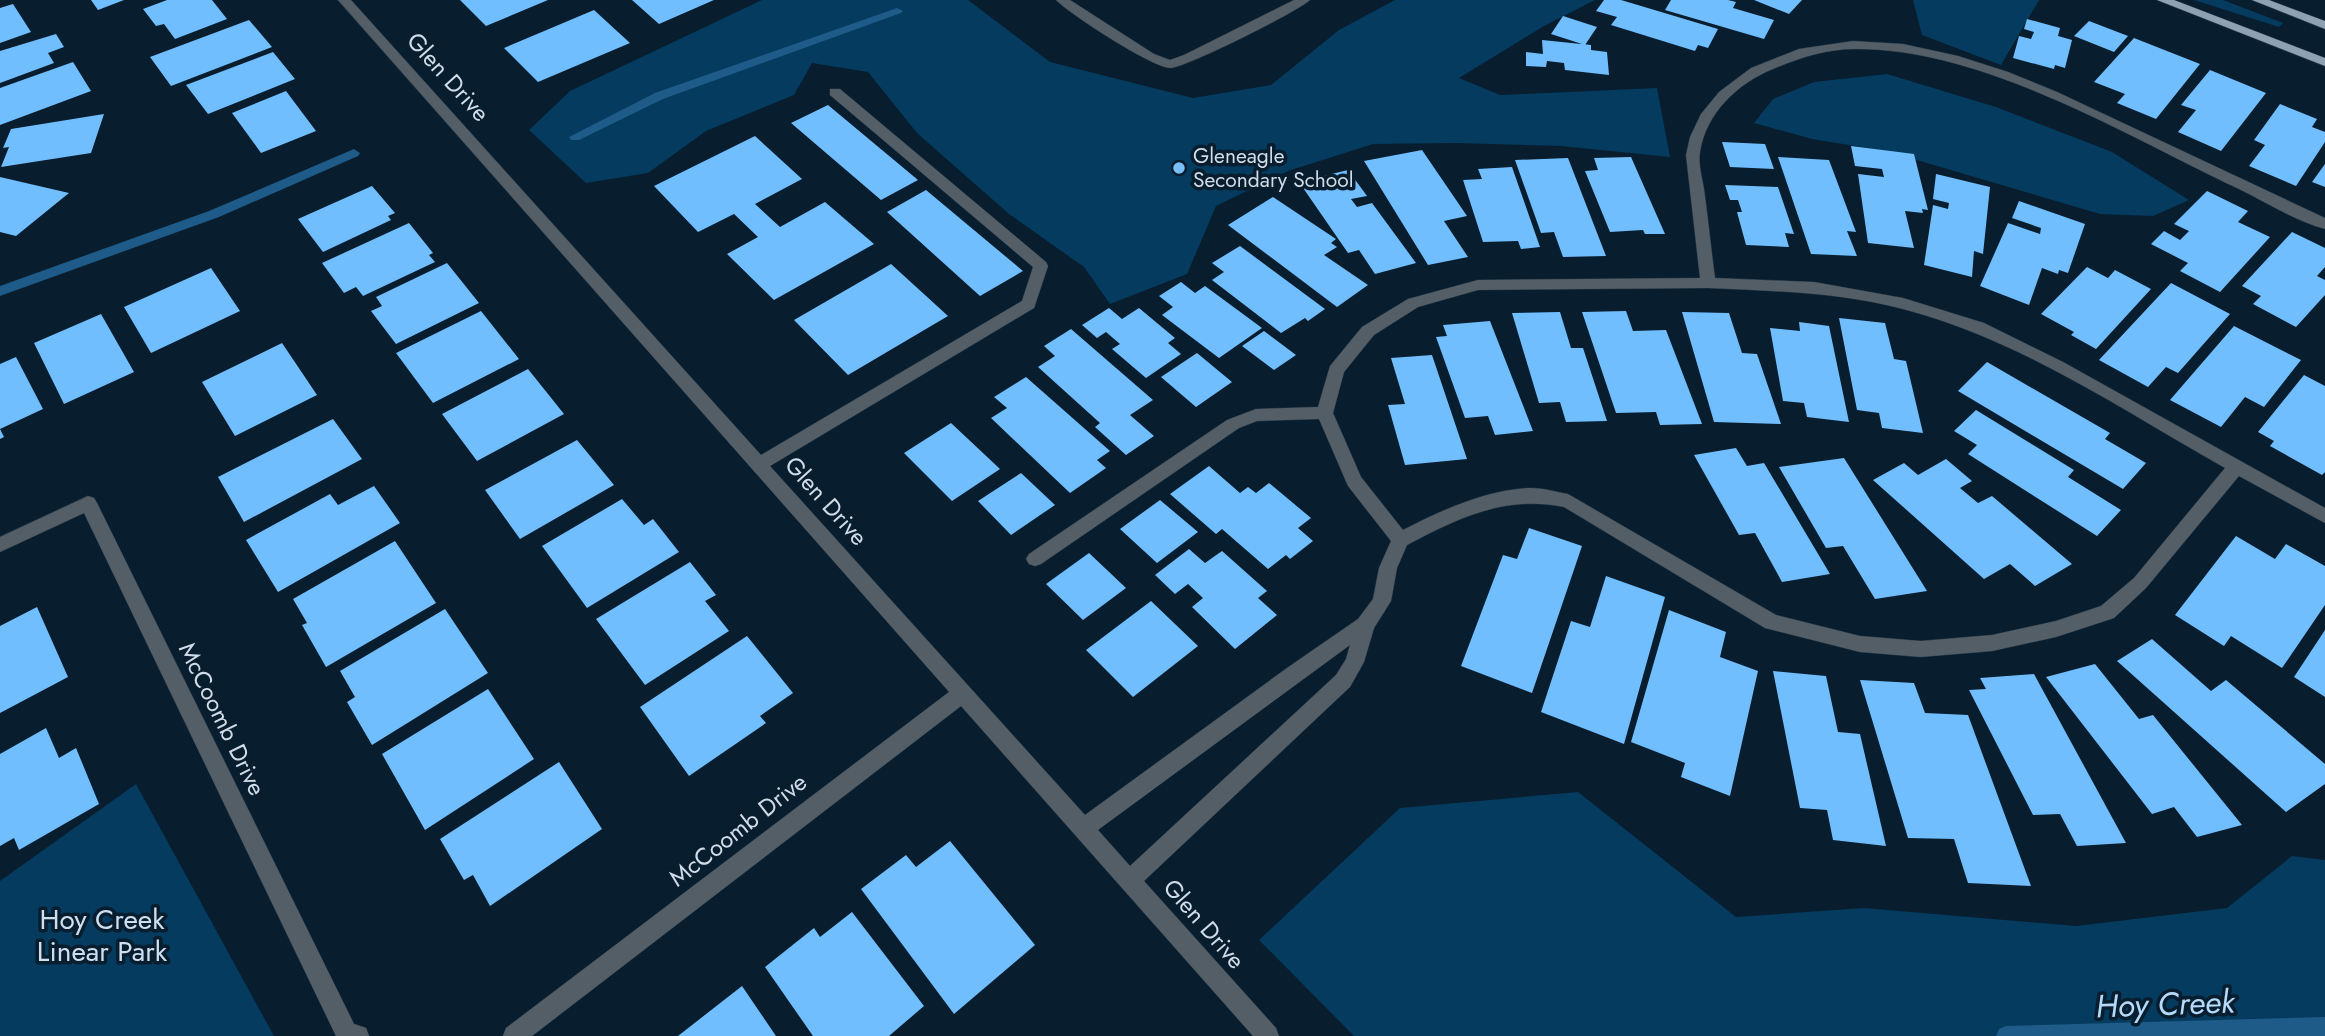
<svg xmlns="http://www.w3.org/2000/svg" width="2325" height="1036" font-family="Jost,sans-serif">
	<rect width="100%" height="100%" fill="#081d2d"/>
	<path fill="#043b5f" d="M762,0H968L1050,62L1193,98L1271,85L1339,30L1395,0H1595L1544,26L1459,78L1500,95L1657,88L1670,157L1561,146L1456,143L1373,144L1288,171L1216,206L1187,274L1110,304L1084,267L1009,214L917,133L868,72L812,63L794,95L706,131L648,173L586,183L529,130L570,91Z
		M1913,0H2039L2001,65L1922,35Z
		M2194,0H2223L2283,23L2279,27Z
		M1887,74L1996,107L2112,152L2189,200L2153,216L2100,214L1886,151L1812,139L1754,123L1773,99L1814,82Z
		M136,784L274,1036H0V881Z
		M1578,792L1736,917L1864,908L2076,926L2227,908L2292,856L2325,860V1036H1354L1259,940L1400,808Z"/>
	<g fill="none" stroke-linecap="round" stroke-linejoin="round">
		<path fill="#1e5b88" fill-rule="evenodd" d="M897,8L903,11L901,13L663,99L579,140H571L569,137L655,93Z
			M354,149L360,153L358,156L219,217L0,296V286L209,211Z
			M2325,1017V1036H1996L1999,1029L2006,1026Z"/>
	</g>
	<path fill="#71beff" d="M91,0H124L98,10Z
		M167,0H212L227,19L175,39L164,24L156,26L143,9Z
		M460,0H548L486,26Z
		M632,0H714L659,24Z
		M1604,0H1621L1718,29L1708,48L1698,45L1695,51L1611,25L1617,17L1596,11Z
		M1671,0H1728L1736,2L1733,8L1774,20L1764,39L1665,10Z
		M1754,0H1802L1789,14Z
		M13,4L31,32L0,43V8Z
		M594,10L630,43L538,82L504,48Z
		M1563,16L1597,27L1585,45L1551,34Z
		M2027,19L2060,28L2058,36L2072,40L2065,68L2055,65L2054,69L2013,58L2019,36L2031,39L2034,32L2024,29Z
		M249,20L272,47L171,86L150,57Z
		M2089,21L2128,36L2114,52L2074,36Z
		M56,34L64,47L48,53L54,63L0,83V51Z
		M2134,38L2200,64L2156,119L2117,103L2125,94L2094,82Z
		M1542,40L1591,45V50L1607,52L1609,75L1565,70L1564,63L1547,61L1546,67L1526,66V52L1543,54Z
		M273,52L295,79L208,114L186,85Z
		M73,62L91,91L0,125V88Z
		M2210,70L2266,93L2221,151L2178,132L2196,110L2181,105Z
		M286,91L316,131L261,153L232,113Z
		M2280,104L2317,119L2312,127L2325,132V142L2296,186L2249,166L2265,145L2254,140Z
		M828,105L918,180L881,200L791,123Z
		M104,114L91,153L1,167L9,147L3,148L11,129Z
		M755,136L802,179L755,204L780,227L825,202L874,244L774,300L727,254L758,237L734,214L698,232L654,186Z
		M1722,142L1765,144L1774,169L1730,167Z
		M1851,146L1914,154L1928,210L1922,209L1923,213L1905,211L1914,248L1868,243L1858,174L1884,177L1882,169L1855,166Z
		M1422,150L1467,216L1444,221L1468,257L1428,265L1364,161Z
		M1631,157L1665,234H1645L1643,230L1610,232L1585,171L1598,170L1594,158Z
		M1778,157L1829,160L1856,232L1847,231L1857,256L1811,254Z
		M1568,158L1606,256L1563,257L1554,232L1541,233L1515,160Z
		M2325,164V187L2312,182Z
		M1512,167L1540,247L1521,249L1518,241L1483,242L1463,180L1482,179L1478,169Z
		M1348,170L1367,196L1351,199L1357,207L1372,203L1416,263L1375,274L1359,250L1348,253L1299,182Z
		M1936,174L1990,187L1983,254L1974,251L1972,277L1924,265L1933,205L1948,209L1949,203L1933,199Z
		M0,177L69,193L16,236L0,232Z
		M1725,185L1778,187L1794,234L1785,233L1789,247L1746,245L1737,212H1742L1738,200H1730Z
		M372,186L395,213L388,216L391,220L323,252L298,219Z
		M926,190L1023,271L980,296L887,212Z
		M2207,191L2248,211L2238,222L2270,237L2220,292L2180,271L2188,263L2151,244L2164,231L2180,240L2189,231L2174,224Z
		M1273,197L1336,239L1331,243L1337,247L1324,255L1368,285L1337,307L1228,225Z
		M2019,201L2085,224L2068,273L2059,270L2058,274L2042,268L2029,305L1980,286L2008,223L2040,234L2041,228L2012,218Z
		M409,223L433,253L429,255L435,262L363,296L356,287L344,293L322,263Z
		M2292,232L2325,248V267L2317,276L2325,280V295L2296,327L2253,304L2261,296L2242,286Z
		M1240,246L1325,309L1308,321L1305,318L1281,333L1212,280L1224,272L1212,263Z
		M447,263L479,303L396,344L371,311L382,306L376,297Z
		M891,264L948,316L848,375L794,320Z
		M2087,267L2108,278L2115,270L2151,289L2096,349L2071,335L2074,332L2041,314Z
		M211,268L240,311L151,353L124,307Z
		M1181,282L1195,293L1205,286L1262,328L1219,358L1162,315L1173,307L1159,296Z
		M2171,283L2230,314L2178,373L2166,367L2148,387L2099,360Z
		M1109,308L1122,319L1139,308L1175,338L1168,343L1181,354L1146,378L1112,349L1120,344L1106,332L1097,338L1082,325Z
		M481,311L519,359L433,403L396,353Z
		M1626,311L1633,331L1666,330L1702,424L1660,425L1656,412L1616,413L1582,312Z
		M1560,312L1571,348H1583L1607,421L1566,422L1560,402L1539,403L1512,313Z
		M1682,312L1729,313L1742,353L1757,354L1781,424L1714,422Z
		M101,314L134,372L64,404L34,343Z
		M1839,318L1885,323L1894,359L1906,361L1923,433L1882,428L1879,413L1857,410Z
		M1490,321L1533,431L1495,435L1488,416L1465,418L1436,337L1447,336L1443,325Z
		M1799,322L1829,326L1849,422L1807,417L1804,403L1783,401L1770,328L1800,331Z
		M2234,326L2301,360L2264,407L2245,397L2221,427L2170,400Z
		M1071,329L1153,400L1130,415L1154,436L1126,455L1095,427L1100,423L1038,367L1055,356L1044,346Z
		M1264,331L1296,355L1274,370L1242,346Z
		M282,343L317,395L235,436L202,382Z
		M1197,353L1232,382L1196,407L1161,377Z
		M1432,355L1467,459L1405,465L1388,405L1405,404L1391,358Z
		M16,357L43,409L0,429L4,437L0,439V364Z
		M1987,362L2110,433L2105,439L2146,463L2123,489L1958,391Z
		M528,369L564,414L477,461L442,414Z
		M2304,375L2325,386V472L2322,475L2270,446L2274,441L2258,432Z
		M1026,377L1110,451L1097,460L1106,468L1070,493L991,418L1007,408L994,397Z
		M1976,410L2074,470L2068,477L2121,510L2097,536L1968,454L1977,445L1954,431Z
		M333,419L362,459L244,522L218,477Z
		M951,423L1000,469L952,501L904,453Z
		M577,440L614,485L520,539L485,490Z
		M1736,448L1747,466L1764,463L1830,574L1782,582L1755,533L1739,535L1694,455Z
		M1844,458L1927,591L1875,599L1843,546L1826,548L1779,467Z
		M1946,459L1972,481L1960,488L1978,503L1992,496L2072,564L2035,586L2010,564L1984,579L1873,480L1904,463L1918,475Z
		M1209,466L1240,493L1248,487L1256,493L1269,483L1311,518L1298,528L1313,541L1290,559L1286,555L1268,569L1222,529L1216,534L1170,494Z
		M1021,473L1055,505L1011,535L978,501Z
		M374,486L400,523L278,592L246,540L330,494L338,505Z
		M622,499L644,525L653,519L679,552L587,608L542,546Z
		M1160,500L1198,532L1157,563L1120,529Z
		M1529,528L1582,546L1532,693L1461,666L1503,555L1517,559Z
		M2236,536L2275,559L2286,544L2325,566V605L2282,668L2231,636L2224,646L2175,615Z
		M395,541L436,603L326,667L302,625L307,623L293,599Z
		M1189,549L1205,563L1222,551L1267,591L1258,598L1277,615L1235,649L1192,607L1203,598L1188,584L1175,594L1155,575Z
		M1089,553L1126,588L1083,620L1046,584Z
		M690,562L716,595L705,601L729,631L645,685L596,619Z
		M1606,576L1665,597L1624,744L1541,712L1571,621L1590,627Z
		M1151,601L1198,646L1133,697L1086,650Z
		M37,607L68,677L0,713V626Z
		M445,609L488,673L372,745L347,702L355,697L340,671Z
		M1669,610L1726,632L1720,657L1758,671L1730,796L1681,777L1685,763L1631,742Z
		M2325,630V697L2294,677Z
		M747,636L793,693L760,716L766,723L689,776L640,707Z
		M2152,639L2211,691L2226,680L2325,764V784L2286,812L2117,661Z
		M2095,664L2139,719L2153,715L2242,825L2197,837L2174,807L2152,814L2046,677Z
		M1773,671L1826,676L1838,732L1860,734L1886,846L1833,840L1827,810L1800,808Z
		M2034,674L2126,843L2077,846L2060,814L2033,815L1969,690L1986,689L1980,678Z
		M1860,680L1914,683L1925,713L1968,715L2031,886L1968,883L1954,839L1908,838Z
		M488,689L534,759L425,830L382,754Z
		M46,728L59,758L76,748L99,804L19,850L14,838L0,846V754Z
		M559,762L602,829L490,906L473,875L464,880L440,839Z
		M950,841L1035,945L954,1014L861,889L906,855L916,867Z
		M852,912L924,1006L889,1036H813L765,967L814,928L820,937Z
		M742,986L776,1036H678Z"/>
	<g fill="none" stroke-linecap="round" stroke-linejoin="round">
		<defs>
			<path id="minor" d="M338,0H351L761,455L1022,301L1033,267L830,95V89H840L1046,262L1048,266L1034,308L770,466L1085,815L1287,668L1358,619L1373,599L1379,568L1391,541L1348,486L1319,419L1257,421L1239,428L1041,564L1035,566L1029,564L1026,559L1029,554L1227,420L1256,409L1318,407L1330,366L1362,327L1408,299L1478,280L1700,278L1686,155L1690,137L1701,114L1719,92L1751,68L1799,49L1853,41L1903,44L1958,56L2008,72L2057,92L2325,218V229C2295,221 2266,202 2239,189C2125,135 1983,48 1855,49C1826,49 1799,58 1773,69C1738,83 1706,113 1700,152C1698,164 1702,177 1704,189C1708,218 1711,248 1715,278L1814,282L1903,298L1984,323L2063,362L2325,508V523L2239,476L2146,588L2114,618L2056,637L1992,651L1921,657L1860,652L1765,628L1564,507C1505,495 1458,518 1407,545L1397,568L1391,601L1374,628L1364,662L1350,687L1144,881L1276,1028L1279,1036H1253L961,706L532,1036H503L506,1028L949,692ZM1708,288C1773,291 1839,292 1903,309C2019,339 2122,410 2225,468L2134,578L2101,606L2056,621L1992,635L1921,641L1860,636L1776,615L1568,494C1556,492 1543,488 1531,488C1487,489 1440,511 1403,530L1361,477L1333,413L1344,372L1374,335L1418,307L1478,290ZM1350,645L1346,659L1336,675L1130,866L1098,830Z
				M1056,0H1070L1154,54L1170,60L1184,55L1294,0H1310C1297,12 1187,67 1171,68C1152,68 1070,14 1056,0Z
				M88,496L94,498L97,503L354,1024L366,1028L369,1036H336L84,513L0,552V537Z"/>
			<path id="major" d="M2157,0H2174L2325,58V66Z
				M2252,0H2269L2325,21V29Z"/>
		</defs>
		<use href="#minor" stroke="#243847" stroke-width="1"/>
		<use href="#major" stroke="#243847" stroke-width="1"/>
		<use href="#minor" fill="#545e66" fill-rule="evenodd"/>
		<use href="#major" fill="#8da1b3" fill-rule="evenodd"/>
	</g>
	<circle fill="#7abff8" stroke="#081d2d" stroke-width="2.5" cx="1179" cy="168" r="7"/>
	<g text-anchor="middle" stroke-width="7" stroke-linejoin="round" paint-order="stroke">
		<g font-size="21" fill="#d0dce8" stroke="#081d2d" text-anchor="start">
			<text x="1193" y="163">Gleneagle<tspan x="1193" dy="24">Secondary School</tspan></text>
		</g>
		<g font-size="24" fill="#d0dce8" stroke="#081d2d">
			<text transform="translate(448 77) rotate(48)" y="8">Glen Drive</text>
			<text transform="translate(826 501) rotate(48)" y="8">Glen Drive</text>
			<text transform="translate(222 719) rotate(64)" y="8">McCoomb Drive</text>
			<text transform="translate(738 830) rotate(-38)" y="8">McCoomb Drive</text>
			<text transform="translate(1204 924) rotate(49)" y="8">Glen Drive</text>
		</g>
		<g font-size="28" fill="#ccdeef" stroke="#081d2d">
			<text x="102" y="929">Hoy Creek<tspan x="102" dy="32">Linear Park</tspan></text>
		</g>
		<g font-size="32" font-style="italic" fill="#b4d9fa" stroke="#081d2d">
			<text transform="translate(2165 1004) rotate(-2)" y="11">Hoy Creek</text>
		</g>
	</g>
</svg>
